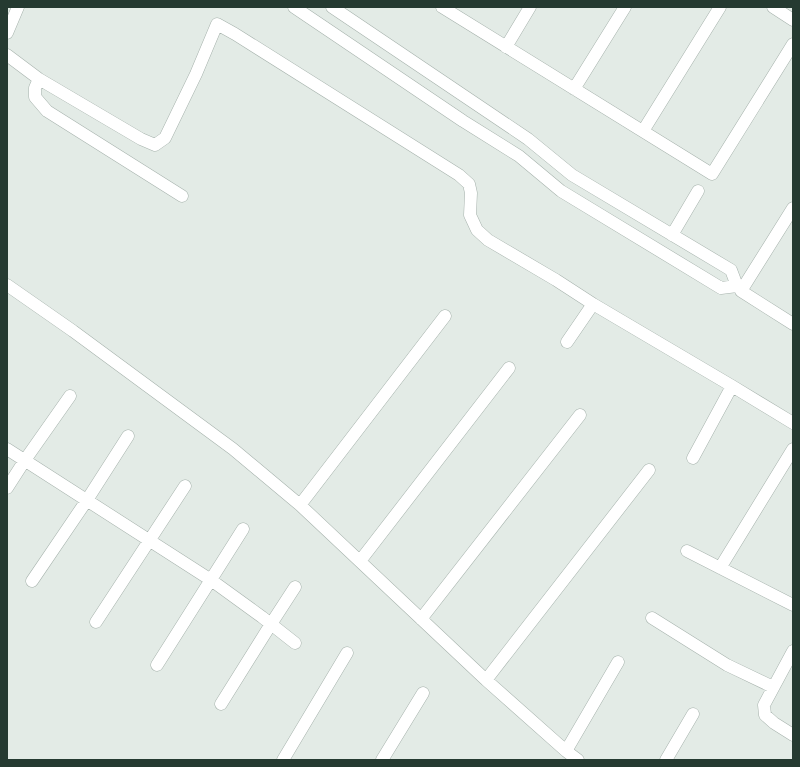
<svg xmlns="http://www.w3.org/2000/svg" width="800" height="767" font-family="'Golos Text',sans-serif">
	<rect width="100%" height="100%" fill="#e3ebe6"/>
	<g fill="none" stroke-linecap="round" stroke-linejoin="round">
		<defs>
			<path id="minor" d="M294,7L463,121L519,156L561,191L721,288L737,286L731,270L572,175L528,139L332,7
				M442,7L712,174L793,44
				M773,7L793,20
				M506,47L530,7
				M7,55L39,79L141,139L155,145L165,138L196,74L217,24L235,34L459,175L469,184L471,193L470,215L477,230L488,240L556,280L593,304L732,386L793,423
				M39,79L35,88V97L47,111L182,196
				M574,89L625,7
				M643,131L720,7
				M793,208L741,291L793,324
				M672,235L698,191
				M7,285L73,331L233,449L300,505L486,680L566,751L578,760
				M567,342L593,304
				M7,449L211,580L262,617L295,643
				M693,458L732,386
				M7,488L25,460L70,396
				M300,505L445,316
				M687,551L793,605
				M360,561L509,368
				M720,568L793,449
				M32,581L87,500L128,436
				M652,618L727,665L773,687
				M421,619L580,415
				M96,622L185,486
				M793,651L764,705L765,715L774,723L793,735
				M157,665L243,529
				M486,680L649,470
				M221,704L271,624L295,587
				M566,751L618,662
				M283,760L347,653
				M382,760L423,693
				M666,760L693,714"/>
			<path id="tertiary" d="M7,33L18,7"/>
		</defs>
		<use href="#minor" stroke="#a6b2ac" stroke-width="13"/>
		<use href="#tertiary" stroke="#a6b2ac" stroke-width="13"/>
		<use href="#minor" stroke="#fff" stroke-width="12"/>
		<use href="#tertiary" stroke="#fff" stroke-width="12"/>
	</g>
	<rect width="800" height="767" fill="none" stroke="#253a31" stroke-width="16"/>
</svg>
